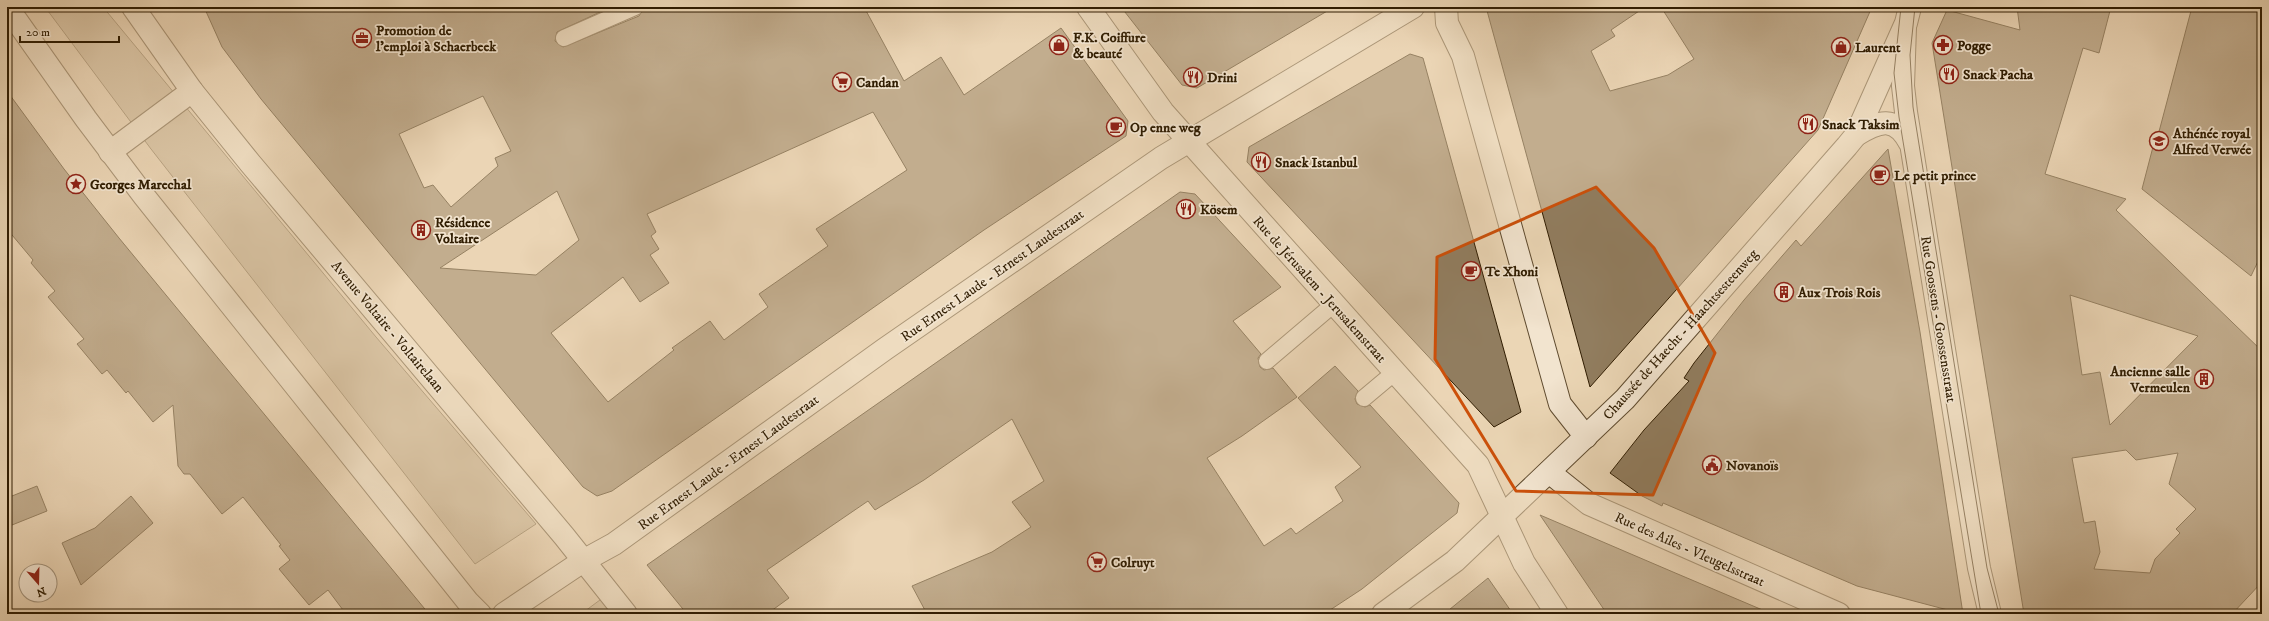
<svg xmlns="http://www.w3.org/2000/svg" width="2269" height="621" font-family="'IM FELL DW Pica',serif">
	<rect width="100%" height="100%" fill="#ebd6b5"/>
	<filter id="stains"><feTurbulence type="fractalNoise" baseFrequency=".005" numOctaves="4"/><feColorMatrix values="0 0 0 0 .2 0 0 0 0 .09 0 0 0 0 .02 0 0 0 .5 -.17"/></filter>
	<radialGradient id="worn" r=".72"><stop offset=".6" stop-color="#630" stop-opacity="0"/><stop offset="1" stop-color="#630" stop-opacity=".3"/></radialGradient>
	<path fill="#cbb797" stroke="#7e6a4c" d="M45,7H103L376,337L536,524L475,564L151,149Z
		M604,597L618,614H581Z"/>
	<path fill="#917d5f" stroke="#301d02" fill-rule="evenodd" d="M204,7H611L557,32L555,41L563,47L639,16L644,7H864L904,81L941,57L964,95L1061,28L1128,121L1126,136L984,230L612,491L597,496L583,487L261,99L222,47ZM483,96L511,151L495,158L498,166L451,207L433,185L424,188L399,134ZM873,112L907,170L816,229L828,246L759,294L768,307L724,340L710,321L672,348L674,350L608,402L551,333L623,277L640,302L669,283L650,255L659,249L651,236L656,232L647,214ZM557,191L579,240L536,275L440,268Z
		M1121,7H1334L1197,88L1182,85Z
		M1486,7H1645L1611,30L1615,36L1591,51L1610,91L1668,75L1694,59L1661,7H1872L1818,130L1590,387Z
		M2017,7H2111L2099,53L2083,48L2045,174L2126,199L2116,210L2262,351V582L2232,614H2024L1932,43L1947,10L2020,30ZM2070,295L2198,336L2110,425L2100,372L2082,375ZM2126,450L2136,460L2178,453L2169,484L2196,509L2176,529L2180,533L2155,559L2150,573L2094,569L2100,552L2095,521L2084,523L2072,458Z
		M2192,7H2262V253L2251,276L2142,189L2154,143H2156Z
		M1410,54L1423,58L1521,412L1494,427L1247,162L1249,147Z
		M7,91L64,169L119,238L429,614H346L328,590L309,605L279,569L290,560L279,546L281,545L243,497L222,514L190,474H184L178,466L173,405L153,422L128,391L126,393L107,370L102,374L77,344L84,339L48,297L55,291L31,263L33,260L7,229Z
		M1888,149L1920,332L1963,614L1857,586L1663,503L1662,506L1642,496L1610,473L1644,430L1689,381L1684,378L1694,363L1744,300L1796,240L1801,246Z
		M1180,192L1195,194L1281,287L1233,321L1261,354L1258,358L1260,367L1264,370L1273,368L1297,397L1242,436L1207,458L1264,546L1291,528L1296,534L1343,501L1335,487L1361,467L1298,398L1335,366L1358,391L1355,399L1357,404L1365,407L1370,405L1459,503L1457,513L1362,589L1324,614H927L912,586L992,552L1031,527L1012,502L1044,481L1012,419L924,480L875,510L868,501L767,570L789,598L767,614H687L647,565Z
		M37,486L47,511L7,527V498Z
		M131,496L153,523L81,585L62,543L95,528Z
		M1540,515L1673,572L1772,614H1607Z
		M1488,578L1513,614H1444Z"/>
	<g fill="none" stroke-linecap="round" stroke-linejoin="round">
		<defs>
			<path id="service" d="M564,38L635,7
				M1267,361L1334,304
				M1364,398L1395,372"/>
			<path id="minor" d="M1088,7L1163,112L1478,465L1524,563L1557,614
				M1446,7L1447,23L1463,56L1560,404L1586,437
				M1905,27L1903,86L1906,112L1979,568L1990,614
				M1856,135C1879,121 1895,115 1910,143
				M110,152L192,91
				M1549,472L1589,504L1839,614
				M504,614L583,561L614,544L885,349L1161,158L1413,7"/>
			<path id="tertiary" d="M7,7L86,119L144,196L468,602L480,614
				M133,7L192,91L250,163L564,536L626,614
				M1383,614L1455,561L1625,399L1847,146L1856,135L1906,23L1910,7"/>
		</defs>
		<use href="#service" stroke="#5f4b2f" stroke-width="18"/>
		<use href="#minor" stroke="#5f4b2f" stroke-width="24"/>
		<use href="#tertiary" stroke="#5f4b2f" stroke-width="24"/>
		<use href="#service" stroke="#f2e4cf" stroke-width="16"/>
		<use href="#minor" stroke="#f2e4cf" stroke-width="22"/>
		<use href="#tertiary" stroke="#f2e4cf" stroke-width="22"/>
		<path stroke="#301d02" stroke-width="1" d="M1901,7L1894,73L1899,117L1981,614
			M1915,7L1910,55L1913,107L1987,568L1999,614"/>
	</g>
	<path d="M0 0H2269V621H0ZM1596,187L1654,248L1715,353L1653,495L1516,491L1435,359L1437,257Z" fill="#ebd6b5" fill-opacity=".55" fill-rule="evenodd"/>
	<path fill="none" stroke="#cc500a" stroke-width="3" stroke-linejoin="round" d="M1596,187L1654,248L1715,353L1653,495L1516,491L1435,359L1437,257Z"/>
	<defs>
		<symbol id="office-ring" viewBox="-11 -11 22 22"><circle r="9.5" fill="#f2e4cf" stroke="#8f2418" stroke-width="1.5"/><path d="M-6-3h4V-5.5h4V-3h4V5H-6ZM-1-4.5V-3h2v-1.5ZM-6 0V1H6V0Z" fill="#8f2418"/></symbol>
		<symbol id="shop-ring" viewBox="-11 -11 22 22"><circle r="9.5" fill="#f2e4cf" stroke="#8f2418" stroke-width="1.5"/><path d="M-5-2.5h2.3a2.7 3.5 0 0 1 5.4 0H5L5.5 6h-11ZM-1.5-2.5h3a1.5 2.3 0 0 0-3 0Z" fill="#8f2418"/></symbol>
		<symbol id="pharmacy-ring" viewBox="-11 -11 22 22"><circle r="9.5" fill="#f2e4cf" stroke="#8f2418" stroke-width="1.5"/><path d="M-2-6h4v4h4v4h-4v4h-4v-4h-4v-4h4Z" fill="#8f2418"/></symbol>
		<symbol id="restaurant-ring" viewBox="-11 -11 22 22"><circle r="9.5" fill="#f2e4cf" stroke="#8f2418" stroke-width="1.5"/><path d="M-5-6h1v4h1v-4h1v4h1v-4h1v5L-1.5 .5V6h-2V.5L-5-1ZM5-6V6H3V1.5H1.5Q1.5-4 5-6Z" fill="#8f2418"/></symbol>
		<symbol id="supermarket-ring" viewBox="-11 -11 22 22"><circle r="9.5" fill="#f2e4cf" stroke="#8f2418" stroke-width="1.5"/><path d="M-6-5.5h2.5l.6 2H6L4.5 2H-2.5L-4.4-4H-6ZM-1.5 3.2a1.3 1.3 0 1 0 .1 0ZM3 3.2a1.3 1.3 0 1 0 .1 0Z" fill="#8f2418"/></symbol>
		<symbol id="cafe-ring" viewBox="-11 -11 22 22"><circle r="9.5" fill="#f2e4cf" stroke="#8f2418" stroke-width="1.5"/><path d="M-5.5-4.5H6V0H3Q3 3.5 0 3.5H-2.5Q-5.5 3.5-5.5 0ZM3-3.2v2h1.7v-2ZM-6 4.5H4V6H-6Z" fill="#8f2418"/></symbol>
		<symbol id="school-ring" viewBox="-11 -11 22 22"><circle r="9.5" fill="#f2e4cf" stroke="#8f2418" stroke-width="1.5"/><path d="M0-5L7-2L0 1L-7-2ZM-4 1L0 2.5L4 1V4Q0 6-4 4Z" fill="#8f2418"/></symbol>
		<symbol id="sight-ring" viewBox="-11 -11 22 22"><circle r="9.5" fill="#f2e4cf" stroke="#8f2418" stroke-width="1.5"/><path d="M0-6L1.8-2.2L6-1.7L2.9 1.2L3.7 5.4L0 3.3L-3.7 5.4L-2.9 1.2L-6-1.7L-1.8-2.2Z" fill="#8f2418"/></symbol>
		<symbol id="building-ring" viewBox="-11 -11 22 22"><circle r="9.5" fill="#f2e4cf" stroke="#8f2418" stroke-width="1.5"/><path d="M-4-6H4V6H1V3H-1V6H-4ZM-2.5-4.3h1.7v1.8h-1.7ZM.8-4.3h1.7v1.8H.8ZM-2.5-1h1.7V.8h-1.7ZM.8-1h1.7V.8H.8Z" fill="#8f2418"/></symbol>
		<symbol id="civic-ring" viewBox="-11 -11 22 22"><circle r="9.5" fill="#f2e4cf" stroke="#8f2418" stroke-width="1.5"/><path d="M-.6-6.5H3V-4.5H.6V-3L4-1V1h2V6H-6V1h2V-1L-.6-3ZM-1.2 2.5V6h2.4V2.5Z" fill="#8f2418"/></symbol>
	</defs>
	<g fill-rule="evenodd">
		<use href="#office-ring" x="351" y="27" width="22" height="22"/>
		<use href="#shop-ring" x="1048" y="34" width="22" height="22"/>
		<use href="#pharmacy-ring" x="1932" y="34" width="22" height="22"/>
		<use href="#shop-ring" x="1830" y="36" width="22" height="22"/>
		<use href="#restaurant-ring" x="1938" y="63" width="22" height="22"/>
		<use href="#restaurant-ring" x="1182" y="66" width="22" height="22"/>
		<use href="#supermarket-ring" x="831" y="71" width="22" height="22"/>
		<use href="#restaurant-ring" x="1797" y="113" width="22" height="22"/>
		<use href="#cafe-ring" x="1105" y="116" width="22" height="22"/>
		<use href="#school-ring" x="2148" y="130" width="22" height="22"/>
		<use href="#restaurant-ring" x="1250" y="151" width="22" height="22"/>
		<use href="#cafe-ring" x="1869" y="164" width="22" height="22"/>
		<use href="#sight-ring" x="65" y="173" width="22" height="22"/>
		<use href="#restaurant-ring" x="1175" y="198" width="22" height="22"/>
		<use href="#building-ring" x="410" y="219" width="22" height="22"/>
		<use href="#cafe-ring" x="1460" y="260" width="22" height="22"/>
		<use href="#building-ring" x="1773" y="281" width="22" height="22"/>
		<use href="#building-ring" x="2193" y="368" width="22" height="22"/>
		<use href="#civic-ring" x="1701" y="454" width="22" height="22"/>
		<use href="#supermarket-ring" x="1086" y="551" width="22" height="22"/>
	</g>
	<g text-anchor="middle" stroke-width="3.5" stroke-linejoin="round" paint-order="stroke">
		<g font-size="14" font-weight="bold" fill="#301d02" stroke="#f2e4cf" text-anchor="start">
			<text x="376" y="35">Promotion de<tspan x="376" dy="16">l'emploi à Schaerbeek</tspan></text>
			<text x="1073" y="42">F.K. Coiffure<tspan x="1073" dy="16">&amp; beauté</tspan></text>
			<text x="1957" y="50">Pogge</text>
			<text x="1855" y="52">Laurent</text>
			<text x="1963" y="79">Snack Pacha</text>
			<text x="1207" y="82">Drini</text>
			<text x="856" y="87">Candan</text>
			<text x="1822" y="129">Snack Taksim</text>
			<text x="1130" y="132">Op enne weg</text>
			<text x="2173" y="138">Athénée royal<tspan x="2173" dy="16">Alfred Verwée</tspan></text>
			<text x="1275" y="167">Snack Istanbul</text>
			<text x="1894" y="180">Le petit prince</text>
			<text x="90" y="189">Georges Marechal</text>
			<text x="1200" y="214">Kösem</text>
			<text x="435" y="227">Résidence<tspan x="435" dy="16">Voltaire</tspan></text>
			<text x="1485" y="276">Te Xhoni</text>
			<text x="1798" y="297">Aux Trois Rois</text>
			<text x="2190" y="376" text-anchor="end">Ancienne salle<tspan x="2190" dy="16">Vermeulen</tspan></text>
			<text x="1726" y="470">Novanoïs</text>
			<text x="1111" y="567">Colruyt</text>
		</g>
		<g font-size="14" fill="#301d02" stroke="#f2e4cf">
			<text transform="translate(992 275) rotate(-35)" y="5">Rue Ernest Laude - Ernest Laudestraat</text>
			<text transform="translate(1320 289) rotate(48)" y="5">Rue de Jérusalem - Jerusalemstraat</text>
			<text transform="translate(1939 319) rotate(81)" y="5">Rue Goossens - Goossensstraat</text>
			<text transform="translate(388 326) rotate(50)" y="5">Avenue Voltaire - Voltairelaan</text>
			<text transform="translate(1680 334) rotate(-48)" y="5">Chaussée de Haecht - Haachtsesteenweg</text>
			<text transform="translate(728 462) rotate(-36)" y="5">Rue Ernest Laude - Ernest Laudestraat</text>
			<text transform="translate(1690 549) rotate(24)" y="5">Rue des Ailes - Vleugelsstraat</text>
		</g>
	</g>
	<rect width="2269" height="621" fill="none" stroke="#ebd6b5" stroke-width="24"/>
	<rect x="8" y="8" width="2253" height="605" fill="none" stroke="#301d02" stroke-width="2"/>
	<rect x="12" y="12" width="2245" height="597" fill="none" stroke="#301d02"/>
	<g transform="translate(38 583) rotate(160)"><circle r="19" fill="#f2e4cf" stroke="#a4947d"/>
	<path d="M0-3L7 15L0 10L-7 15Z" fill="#8f2418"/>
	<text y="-6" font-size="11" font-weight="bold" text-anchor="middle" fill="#301d02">N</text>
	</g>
	<path d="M20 36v6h99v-6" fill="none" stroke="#301d02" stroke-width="2"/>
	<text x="26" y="36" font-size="12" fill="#301d02" stroke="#f2e4cf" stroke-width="3" paint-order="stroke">20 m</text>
	<rect width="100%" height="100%" filter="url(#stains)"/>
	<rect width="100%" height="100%" fill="url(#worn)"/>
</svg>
